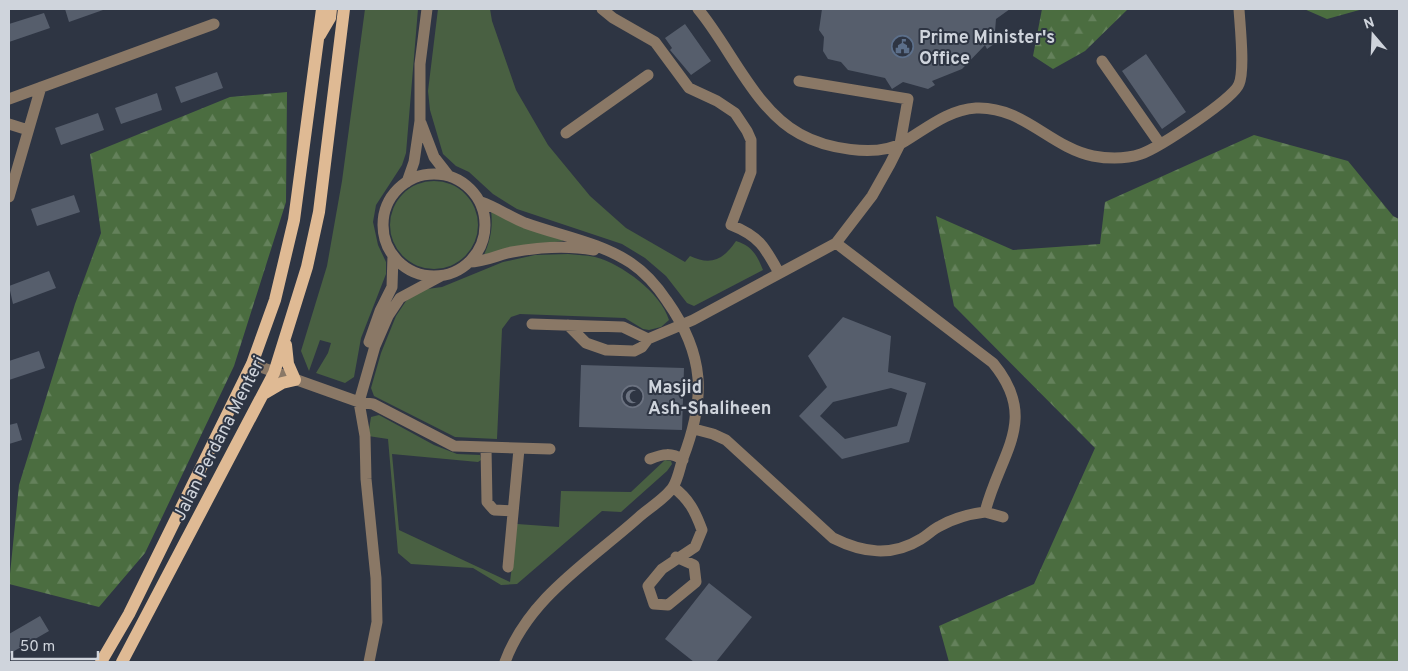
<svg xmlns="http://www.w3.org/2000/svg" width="1408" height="671" font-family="Overpass,sans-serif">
	<defs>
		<pattern id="forest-firs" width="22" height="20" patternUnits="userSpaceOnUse" patternTransform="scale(1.25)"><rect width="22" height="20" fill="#4b6d40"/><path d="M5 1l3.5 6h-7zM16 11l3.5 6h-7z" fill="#64815b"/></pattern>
	</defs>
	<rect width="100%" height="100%" fill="#2e3543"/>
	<path fill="#496042" d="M365,9H418L406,153L402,165L376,205L373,222L378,245L386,262V274L361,338L354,377L345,383L316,373L328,353L331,343L320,340L309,371L301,351L327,266L342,181Z
		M438,9H490L492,21L516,90L548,145L590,196L626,228L685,262L690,256C711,266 723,260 736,241C752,246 757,255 763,270L694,306L687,303L666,276L645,258L622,244L517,209L493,194L469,172L456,166L443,154L430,110L428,91Z
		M390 225a44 44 0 1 1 88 0a44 44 0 1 1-88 0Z
		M491,210L564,241L519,246L484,255C491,239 493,227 491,210Z
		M568,254C577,255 586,255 595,257C622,264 661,293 669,320L661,327L649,330L643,329L625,318L520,314L511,317L502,329L497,439L455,437L374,396L371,388L381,353L396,316L406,301L420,290L442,287L503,262L535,255Z
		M379,415L434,445L457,454L480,455L481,460L478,462L392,454L399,530L510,582L517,524L559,527L561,491L631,492L665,460L671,461L672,464L667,471L621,512L602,511L517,584L501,585L473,568L411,564L398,553L388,439L368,436L371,417Z"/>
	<path fill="url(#forest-firs)" d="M1042,9H1128L1085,51L1053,69L1033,56Z
		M1304,9H1363L1327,19Z
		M287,92L286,202L234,366L145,553L99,607L9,584L19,485L75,304L101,233L90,154L230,97Z
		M1254,135L1348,161L1393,216L1399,219V662H949L939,626L1034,584L1095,448L954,306L936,216L1013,250L1100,244L1105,202Z"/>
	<path fill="#565e6c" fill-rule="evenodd" d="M65,9H102L103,10L69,22Z
		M822,9H1010L996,19L994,44L987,49L985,45L962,69L932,81L935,85L928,89L903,82L892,89L885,78L848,70L841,62L828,59L823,51L824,37L819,30Z
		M44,13L50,28L9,42V24Z
		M685,24L711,61L691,75L670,50L672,48L665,38Z
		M1146,54L1186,112L1162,129L1122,71Z
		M217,72L223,88L181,103L175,87Z
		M157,93L162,110L121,124L115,108Z
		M98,113L104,130L61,145L55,128Z
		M74,195L80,212L37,226L31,209Z
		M49,271L56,288L13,304L9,286Z
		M843,317L891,336L888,372L926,383L909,442L842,459L799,416L827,387L808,356ZM891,388L907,393L897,426L845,439L820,416L833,402Z
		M39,351L45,368L9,380V361Z
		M581,365L684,368L682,430L579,427Z
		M17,423L22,440L9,444V425Z
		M709,583L752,617L716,662H694L665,639Z
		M40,616L49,631L9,654V634Z"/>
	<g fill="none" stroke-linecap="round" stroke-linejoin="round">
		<path stroke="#8a7866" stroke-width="11" d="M602,9L613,18L655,42L689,88L717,101L735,113L747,131L751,140V172L731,225C759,236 765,247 779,273
			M698,9C730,47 755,110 800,134C825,148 875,158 902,143C926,129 947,110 976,108C1023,106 1050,147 1093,156C1109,159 1126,159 1141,154C1158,148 1234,99 1239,84C1245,70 1240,26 1239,9
			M1102,61L1160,144
			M9,99L214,24
			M421,123L434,157L448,175
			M9,124L28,130
			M566,133L648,75
			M383 225a51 51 0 1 1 102 0a51 51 0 1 1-102 0Z
			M407,182L414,162L420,121V64L427,9
			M9,197L41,87
			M481,202C496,207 510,217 525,223C561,236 599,242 631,263C646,273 657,286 667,301C705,355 706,398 683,458C680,467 678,479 673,487C666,498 649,508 639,517C590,561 529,597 505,662
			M469,262C485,262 497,255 512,252C539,247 567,245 594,250
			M532,324L623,327L648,339L693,320L836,243L872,196L890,164L900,144L908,99L799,81
			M568,325L586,343L606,350L634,351L642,347L648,339
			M369,342L380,311L392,287L393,256
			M252,364L359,402L373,404L454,446L550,449
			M694,429L713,434L726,440L833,538C863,553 892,557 921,539C928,535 933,529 940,526C954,518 969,514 985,512C1000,453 1040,420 993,363L836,243
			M486,448L487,502L494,510L513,511
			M650,459C663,454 671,452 683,460
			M673,487C689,499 695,511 702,530L695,547L662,569L648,586L654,604L668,605L696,582L694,565L676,557
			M985,512L1003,517
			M508,567L519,449
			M369,662L377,622L376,578L366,479L365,436L359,402L375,346L388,316L400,298L441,276"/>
		<path stroke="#dfba94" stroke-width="12" d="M320,35L330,18L331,9
			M265,393L282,383L295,380L288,364L286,345
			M101,662L129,614L252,364L275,300L294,220L322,9
			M122,662L274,373L307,267L319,212L344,9"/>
	</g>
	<defs>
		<symbol id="civic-ring" viewBox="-11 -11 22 22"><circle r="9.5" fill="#2e3543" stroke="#5c6f8a" stroke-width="1.5"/><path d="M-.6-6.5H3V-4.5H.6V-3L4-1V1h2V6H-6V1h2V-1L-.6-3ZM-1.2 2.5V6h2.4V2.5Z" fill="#5c6f8a"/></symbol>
		<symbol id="mosque-ring" viewBox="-11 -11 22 22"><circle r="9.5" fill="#2e3543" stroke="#6b7280" stroke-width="1.5"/><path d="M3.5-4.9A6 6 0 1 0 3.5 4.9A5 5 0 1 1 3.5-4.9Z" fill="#6b7280"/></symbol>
	</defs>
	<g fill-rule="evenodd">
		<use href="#civic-ring" x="890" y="34" width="25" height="25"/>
		<use href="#mosque-ring" x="620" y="384" width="25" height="25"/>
	</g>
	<g text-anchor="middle" stroke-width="4" stroke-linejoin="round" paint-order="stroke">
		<g font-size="18" font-weight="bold" fill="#cfd4dc" stroke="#2e3543" text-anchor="start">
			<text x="919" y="43">Prime Minister's<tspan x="919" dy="21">Office</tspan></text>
			<text x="648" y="393">Masjid<tspan x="648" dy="21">Ash-Shaliheen</tspan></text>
		</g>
		<g font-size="18" fill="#cfd4dc" stroke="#2e3543">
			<text transform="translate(219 438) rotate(-63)" y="6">Jalan Perdana Menteri</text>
		</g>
	</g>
	<rect width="1408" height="671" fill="none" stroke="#cfd4dc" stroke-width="20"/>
	<g transform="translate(1373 35) rotate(341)" stroke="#2e3543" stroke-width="4" paint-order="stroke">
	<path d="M0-4L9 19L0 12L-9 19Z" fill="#cfd4dc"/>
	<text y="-8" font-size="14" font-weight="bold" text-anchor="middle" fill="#cfd4dc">N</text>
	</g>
	<path d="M12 651v8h86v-8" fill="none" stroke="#cfd4dc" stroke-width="2.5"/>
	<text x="20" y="651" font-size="15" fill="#cfd4dc" stroke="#2e3543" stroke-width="4" paint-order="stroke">50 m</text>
</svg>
